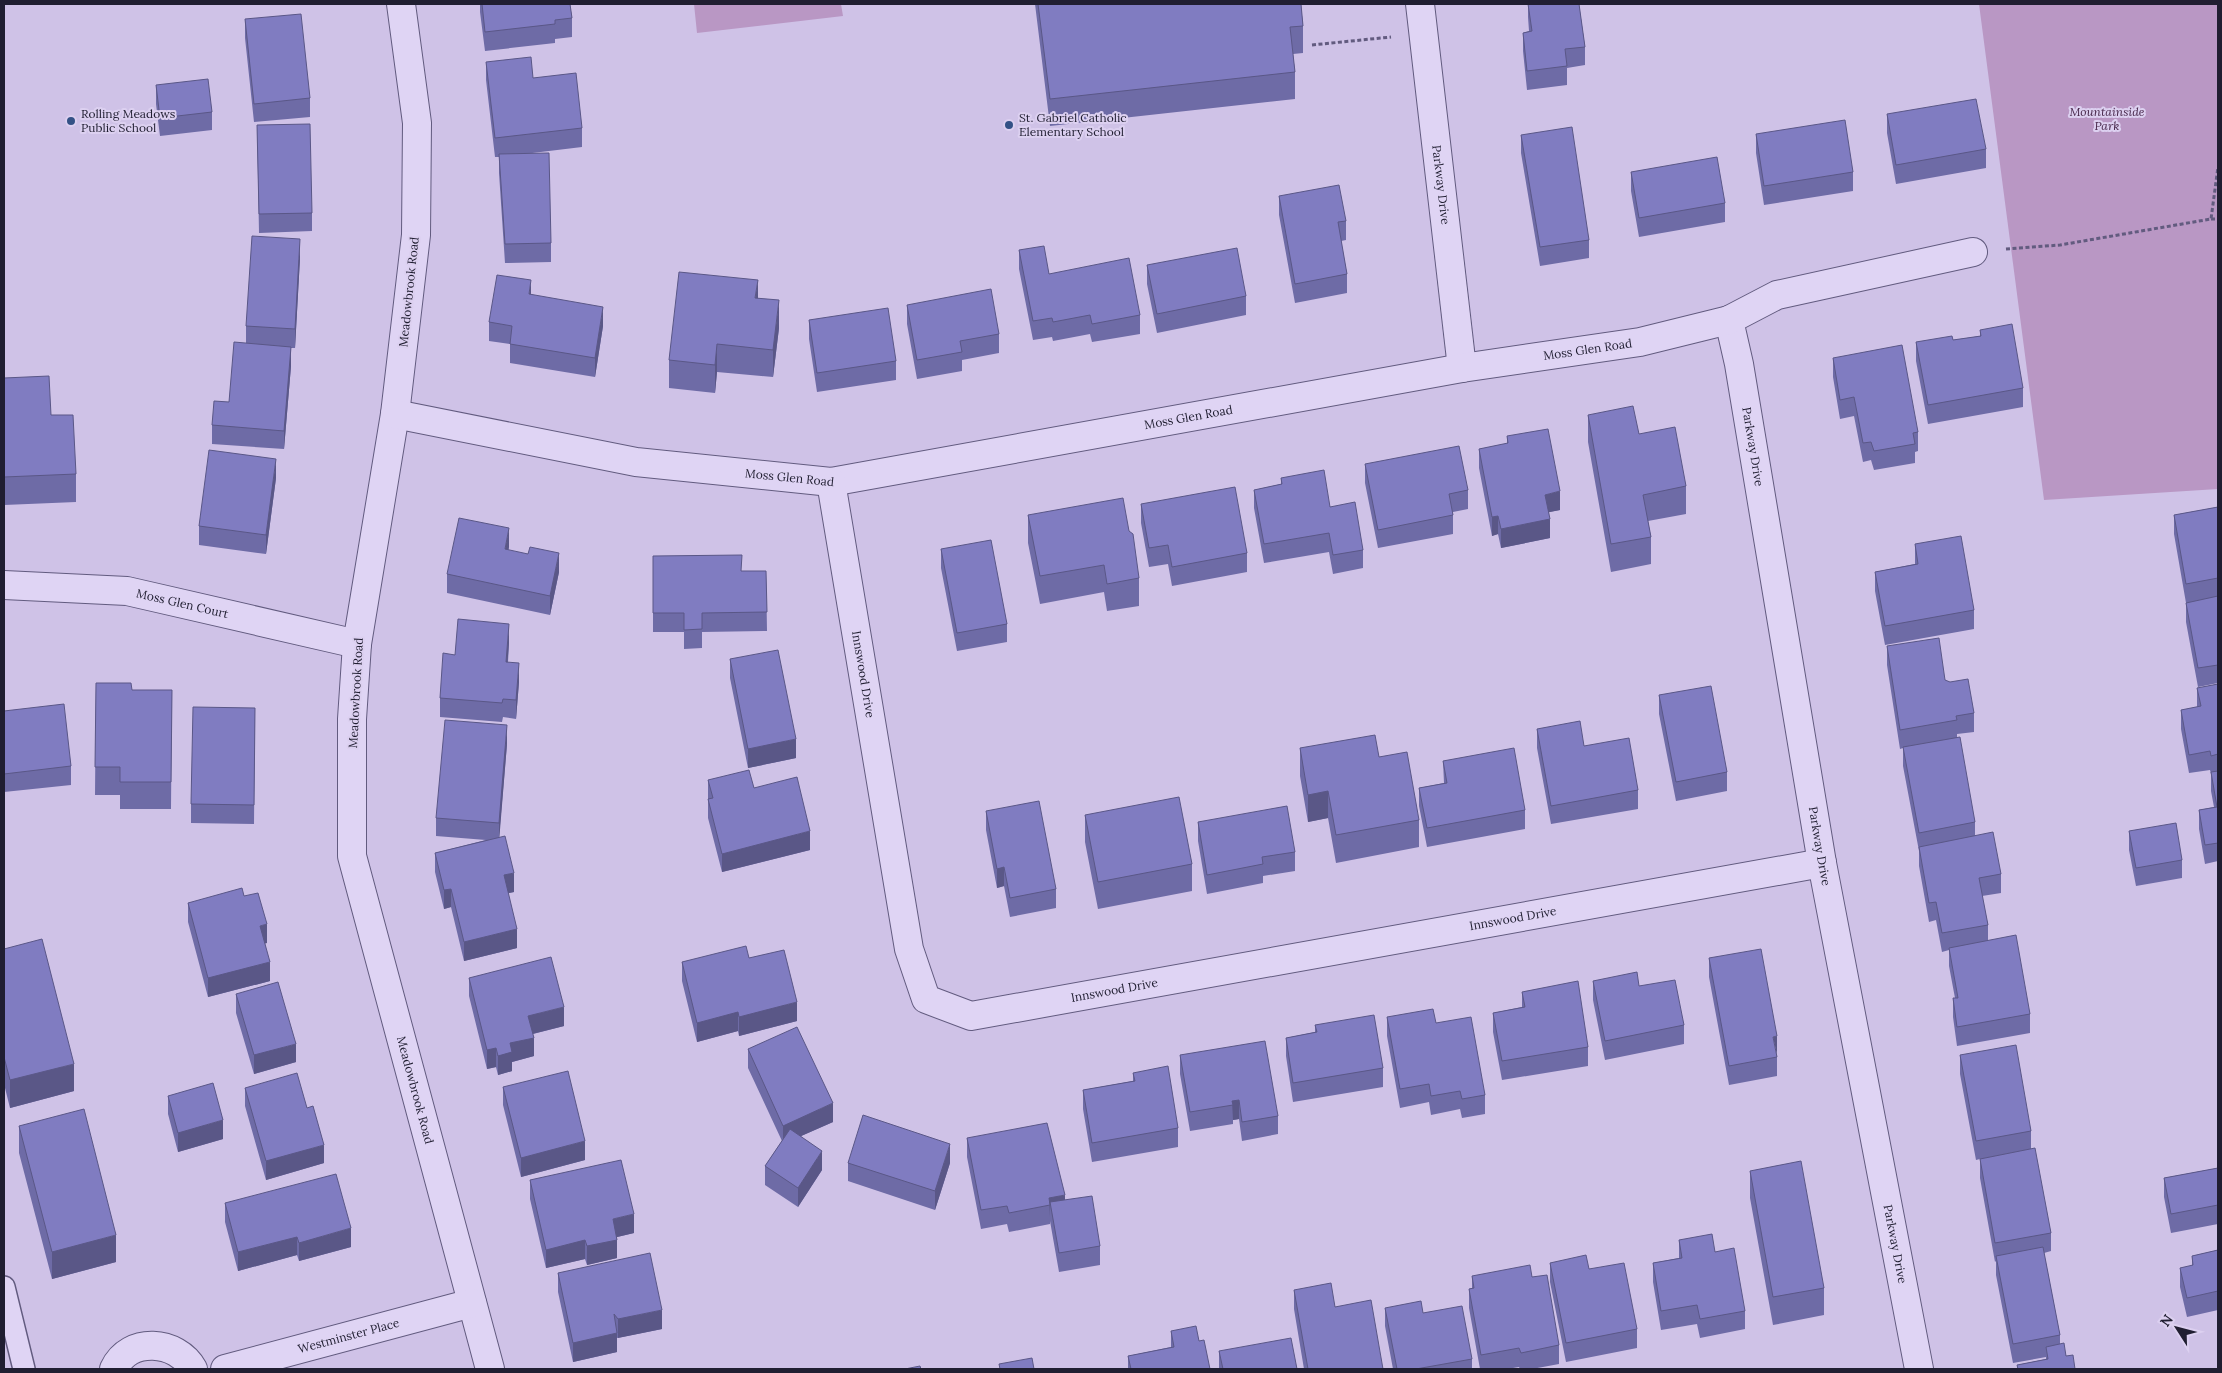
<svg xmlns="http://www.w3.org/2000/svg" width="2222" height="1373" font-family="Lora,serif">
	<rect width="100%" height="100%" fill="#cfc2e7"/>
	<path fill="#b997c4" d="M694,4H841L843,16L697,33Z
		M1979,4H2218V489L2044,500Z"/>
	<g fill="none" stroke-linecap="round" stroke-linejoin="round">
		<defs>
			<path id="lane" d="M4,1287L24,1369"/>
			<g id="street">
				<path id="s1" d="M401,4L417,123L416,235L395,414L357,644L352,719V856L490,1369"/>
				<path id="s2" d="M1420,4L1462,368"/>
				<path id="s3" d="M1729,320L1739,364L1822,863L1919,1369"/>
				<path id="s4" d="M395,414L636,462L831,482L1462,368L1640,342L1729,320L1777,295L1973,252"/>
				<path id="s5" d="M831,482L909,949L926,999L971,1016L1822,863"/>
				<path id="s6" d="M4,585L127,591L357,644"/>
				<path d="M114,1369C129,1336 177,1340 193,1369"/>
				<path id="s7" d="M225,1369L472,1303"/>
			</g>
		</defs>
		<use href="#lane" stroke="#625b7f" stroke-width="24"/>
		<use href="#street" stroke="#625b7f" stroke-width="30"/>
		<path stroke="#625b7f" stroke-width="3" stroke-dasharray="4 2.5" stroke-linecap="butt" d="M1312,45L1391,37
			M2211,219H2218
			M2006,249L2060,245L2211,219L2218,167"/>
		<use href="#lane" stroke="#dfd4f4" stroke-width="21"/>
		<use href="#street" stroke="#dfd4f4" stroke-width="28"/>
	</g>
	<path fill="#6e6ba6" d="M480,4H570L572,18V37L555,39V43L485,51L480,12Z
		M1035,4H1301L1303,26V53L1293,54L1295,72V99L1050,126Z
		M1528,4H1579L1585,47V65L1567,68V85L1527,90L1523,51V33L1529,31L1528,17Z
		M245,19L310,98V117L254,122L245,38Z
		M486,62L533,78L582,128V147L524,154L551,243V262L505,263L499,173V157H495L486,80Z
		M156,85L212,112V130L160,136L156,104Z
		M1887,114L1986,149V168L1896,184L1887,133Z
		M257,125L312,213V231L259,233Z
		M1756,134L1853,172V191L1764,205L1756,153Z
		M1521,135L1589,240V258L1540,266L1521,153Z
		M1631,172L1725,203V222L1639,237L1631,191Z
		M1279,196L1346,221V240L1341,241L1347,274V293L1295,303L1279,215Z
		M1019,250L1049,274L1140,315V334L1092,342L1090,334L1053,341L1052,337L1033,340L1019,269Z
		M300,258L295,348H291V366L284,449L212,444V425L229,402L246,343V326Z
		M1147,265L1246,296V315L1157,333L1147,284Z
		M531,295L603,326L595,377L510,363V344L489,341V322Z
		M758,298L779,328L773,377L717,372L715,393L669,388V360Z
		M907,305L999,334V353L962,360V371L917,379L907,324Z
		M809,320L896,361V380L817,392L809,339Z
		M1980,330L2023,388V407L1928,424L1916,361V342L1953,340L1980,336Z
		M1833,358L1918,432V451L1915,452V463L1874,470L1871,460L1863,462L1854,416L1840,419L1833,377Z
		M4,378L51,415L76,474V502L4,505Z
		M1588,415L1639,434L1686,486V514L1648,521L1651,537V564L1611,572L1588,442Z
		M1507,436L1560,510L1549,512L1550,538L1501,548L1498,534L1492,536L1479,468V449L1507,444Z
		M1365,464L1468,490V509L1453,512V534L1378,548L1365,483Z
		M276,478L266,554L199,545V526Z
		M1281,478L1330,507L1363,550V568L1333,574L1329,552L1264,563L1254,508V490L1281,484Z
		M1141,504L1247,553V572L1172,586L1168,564L1149,567L1141,523Z
		M2218,507V683L2198,687L2186,622V603L2174,534V515Z
		M1028,515L1139,578V606L1107,611L1104,592L1040,604L1028,543Z
		M1915,544L1974,610V629L1885,645L1875,591V572L1915,564Z
		M509,547L508,550L559,572L550,615L447,593V574Z
		M941,549L1007,624V642L957,651L941,568Z
		M653,556L742,571H766L767,631L702,632V648L684,649V632H653Z
		M509,643L508,662L519,682L516,719L503,717L502,722L440,717V698L455,655Z
		M1887,646L1945,680L1974,713V732L1957,734V737L1975,822V835L2001,874V893L1982,896L1988,925V940L2030,1014V1033L1957,1046L1953,1017V998H1955L1949,966V950L1942,952L1936,920L1929,922L1919,866V851L1903,766V748L1900,749L1887,665Z
		M730,659L796,758L748,768L730,678Z
		M96,683L132,690H172L171,809H120V795H95Z
		M2218,684V861L2205,864L2199,829V810L2214,807L2211,791V774L2210,770L2189,773L2181,729V710L2197,707V688Z
		M1659,695L1727,772V791L1676,801L1659,714Z
		M255,708L254,824L191,823V804Z
		M4,711L71,766V785L4,792Z
		M1537,729L1584,746L1638,790V809L1551,824L1537,748Z
		M507,744L499,837L514,892L508,893L517,948L464,961L451,907L444,909L435,872V853L486,840L436,836V818Z
		M1300,748L1379,757L1419,820V847L1336,863L1328,818L1308,822L1300,776Z
		M1443,761L1525,810V829L1427,847L1419,806V788L1444,783Z
		M708,780L754,788L810,850L722,872L708,818Z
		M986,811L1056,889V908L1010,917L1004,886L997,888L986,830Z
		M1085,815L1192,864V891L1098,909L1085,842Z
		M1198,822L1295,852V871L1263,876V883L1207,894L1198,841Z
		M2129,831L2182,860V878L2136,886L2129,850Z
		M244,896L267,943H265L270,981L208,997L188,922V903Z
		M4,949L74,1091L10,1108L4,1084Z
		M749,958L797,1021L739,1036L738,1031L697,1042L682,981V962Z
		M1709,958L1777,1055V1076L1729,1085L1709,977Z
		M469,978L564,1026L533,1034L534,1056L512,1062V1071L498,1075L496,1067L487,1069L469,996Z
		M1593,981L1639,986L1684,1025V1044L1605,1060L1593,1000Z
		M1522,992L1588,1047V1066L1502,1080L1493,1032V1013L1522,1007Z
		M236,994L296,1062L254,1074L236,1013Z
		M1387,1017L1436,1023L1485,1095V1114L1462,1118L1460,1109L1431,1115L1429,1102L1400,1108L1387,1036Z
		M1315,1025L1383,1068V1087L1293,1102L1286,1056V1038L1315,1032Z
		M748,1049L833,1122L801,1136L822,1170L798,1207L765,1185V1166L782,1141L748,1068Z
		M1180,1055L1278,1116V1134L1242,1141L1239,1119L1233,1120V1124L1190,1131L1180,1074Z
		M1960,1055L2031,1131V1149L2051,1233V1251L2044,1253L2060,1335V1344L2066,1356L2075,1369H2017V1365L2046,1359V1357L2013,1363L1996,1275V1261L1995,1262L1980,1178V1159L1976,1160L1960,1074Z
		M1133,1073L1178,1128V1147L1092,1162L1083,1109V1090L1133,1081Z
		M503,1087L585,1160L521,1177L503,1105Z
		M245,1088L324,1163L266,1180L245,1106Z
		M168,1096L223,1139L178,1152L168,1114Z
		M19,1126L116,1262L52,1279L19,1153Z
		M967,1138L1065,1200L1100,1246V1265L1059,1272L1050,1221V1217V1224L1009,1232L1007,1224L981,1229L967,1157Z
		M848,1163H950L935,1210L848,1181Z
		M2218,1168V1224L2171,1233L2164,1197V1178Z
		M1750,1171L1824,1288V1315L1773,1325L1750,1198Z
		M530,1180L634,1233L617,1237V1258L587,1265L585,1259L546,1268L530,1199Z
		M225,1203L351,1247L299,1261L297,1255L238,1271L225,1222Z
		M1679,1240L1715,1252L1745,1311V1329L1700,1338L1697,1324L1661,1330L1653,1282V1263L1679,1258Z
		M2218,1250V1310L2187,1317L2180,1287V1268L2192,1266V1256Z
		M1550,1263L1589,1269L1637,1329V1348L1566,1362L1550,1282Z
		M558,1273L662,1329L617,1338V1352L573,1362L558,1292Z
		M1472,1276L1532,1277L1559,1345V1364L1532,1369H1520L1519,1367L1507,1369H1480L1469,1308V1289L1472,1288Z
		M1294,1290L1335,1307L1383,1369H1304L1294,1309Z
		M1385,1308L1423,1313L1472,1359V1369H1393L1385,1326Z
		M1171,1331L1199,1341L1210,1369H1128V1356L1171,1347Z
		M1219,1351L1297,1369H1219Z"/>
	<path fill="#5a5787" d="M300,239V258L295,348V329Z
		M531,280V299L529,294Z
		M758,280V308L755,298Z
		M779,300V328L773,377V350Z
		M603,307V326L595,377V358Z
		M717,344V372L715,393V365Z
		M291,347V366L284,449V431Z
		M276,459V478L266,554V535Z
		M1560,491V510L1545,513V495Z
		M1498,516V534L1492,536V517Z
		M1550,519V538L1501,548V529Z
		M509,528V547L505,568V549Z
		M559,553V572L550,615V596Z
		M509,624V643L506,680V662Z
		M519,663V682L516,719V700Z
		M507,725V744L499,842V823Z
		M796,739V758L748,768V749Z
		M1328,791V818L1308,822V795Z
		M810,831V850L722,872V854Z
		M1004,867V886L997,888V869Z
		M514,873V892L504,894V875Z
		M451,889V907L444,909V890Z
		M267,924V943L260,945V926Z
		M517,929V948L464,961V942Z
		M270,962V981L208,997V978Z
		M797,1002V1021L739,1036V1017Z
		M564,1007V1026L528,1035V1016Z
		M738,1012V1031L697,1042V1023Z
		M1777,1036V1055L1773,1037Z
		M534,1038V1056L512,1062V1071L498,1075V1056L510,1043Z
		M296,1044V1062L254,1074V1055Z
		M496,1048V1067L487,1069V1050Z
		M74,1064V1091L10,1108V1080Z
		M1239,1100V1119L1233,1120L1232,1101Z
		M833,1103V1122L783,1144V1126Z
		M223,1120V1139L178,1152V1133Z
		M585,1141V1160L521,1177V1158Z
		M950,1144V1163L935,1210V1191Z
		M324,1145V1163L266,1180V1161Z
		M822,1151V1170L798,1207V1188Z
		M1065,1195V1214L1050,1202V1217L1049,1198Z
		M634,1214V1233L613,1238V1219Z
		M351,1228V1247L299,1261V1243Z
		M116,1235V1262L52,1279V1252Z
		M297,1237V1255L238,1271V1252Z
		M585,1240V1259L546,1268V1250Z
		M617,1240V1258L587,1265V1246Z
		M662,1310V1329L618,1338V1319Z
		M617,1333V1352L573,1362V1343Z"/>
	<path fill="#807cc1" stroke="#5a5787" d="M482,4H570L572,18L555,20V24L485,32Z
		M1038,4H1301L1303,26L1290,27L1295,72L1050,99Z
		M1528,4H1579L1585,47L1565,49L1567,66L1527,71L1523,33L1532,31Z
		M301,14L310,98L254,104L245,19Z
		M531,57L533,78L576,73L582,128L495,138L486,62Z
		M208,79L212,112L160,118L156,85Z
		M1976,99L1986,149L1896,165L1887,114Z
		M1845,120L1853,172L1764,186L1756,134Z
		M310,124L312,213L259,214L257,125Z
		M1572,127L1589,240L1540,247L1521,135Z
		M549,153L551,243L505,244L499,154Z
		M1717,157L1725,203L1639,218L1631,172Z
		M1339,185L1346,221L1338,222L1347,274L1295,284L1279,196Z
		M252,236L300,239L295,329L246,326Z
		M1044,246L1049,274L1129,258L1140,315L1092,324L1090,315L1053,322L1052,318L1033,321L1019,250Z
		M1237,248L1246,296L1157,314L1147,265Z
		M679,272L758,280L755,298L779,300L773,350L717,344L715,365L669,360Z
		M497,275L531,280L529,294L603,307L595,358L510,344L512,326L489,322Z
		M991,289L999,334L960,341L962,352L917,360L907,305Z
		M888,308L896,361L817,373L809,320Z
		M2012,324L2023,388L1928,405L1916,342L1952,336L1953,340L1981,336L1980,330Z
		M234,342L291,347L284,431L212,425L214,401L229,402Z
		M1902,345L1918,432L1913,433L1915,444L1874,451L1871,442L1863,443L1854,397L1840,400L1833,358Z
		M49,376L51,415H73L76,474L4,477V378Z
		M1633,406L1639,434L1675,427L1686,486L1643,495L1651,537L1611,544L1588,415Z
		M1548,429L1560,491L1545,495L1550,519L1501,529L1498,516L1492,517L1479,449L1508,443L1507,436Z
		M1459,446L1468,490L1449,494L1453,515L1378,530L1365,464Z
		M209,450L276,459L266,535L199,526Z
		M1324,470L1330,507L1355,502L1363,550L1333,555L1329,533L1264,544L1254,490L1282,484L1281,478Z
		M1235,487L1247,553L1172,567L1168,545L1149,548L1141,504Z
		M1123,498L1129,531L1133,534L1139,578L1107,584L1104,565L1040,576L1028,515Z
		M2218,507V578L2186,584L2174,515Z
		M459,518L509,528L505,549L528,554L530,547L559,553L550,596L447,574Z
		M1961,536L1974,610L1885,626L1875,572L1918,564L1915,544Z
		M991,540L1007,624L957,633L941,549Z
		M742,555L741,571H766L767,612L702,613V629L684,630V613H653V556Z
		M2218,596V665L2198,668L2186,603Z
		M458,619L509,624L506,662L519,663L516,700L503,699L502,703L440,698L443,653L455,655Z
		M1939,638L1945,680L1950,682L1968,679L1974,713L1956,716L1957,720L1900,730L1887,646Z
		M778,650L796,739L748,749L730,659Z
		M96,683H131L132,690H172L171,782H120V767H95Z
		M2218,684V754L2211,756L2210,751L2189,755L2181,710L2201,706L2197,688Z
		M1711,686L1727,772L1676,782L1659,695Z
		M64,704L71,766L4,774V711Z
		M193,707L255,708L254,805L191,804Z
		M445,720L507,725L499,823L436,818Z
		M1580,721L1584,746L1629,738L1638,790L1551,806L1537,729Z
		M1375,735L1379,757L1407,752L1419,820L1336,835L1328,791L1308,795L1300,748Z
		M1960,737L1975,822L1919,833L1903,747Z
		M1514,748L1525,810L1427,828L1419,788L1447,783L1443,761Z
		M749,770L754,788L797,777L810,831L722,854L708,799L713,798L708,780Z
		M2218,771V843L2205,845L2199,810L2217,807L2211,772Z
		M1179,797L1192,864L1098,882L1085,815Z
		M1039,801L1056,889L1010,898L1004,867L997,869L986,811Z
		M1287,806L1295,852L1262,857L1263,864L1207,875L1198,822Z
		M2176,823L2182,860L2136,868L2129,831Z
		M1993,832L2001,874L1979,878L1988,925L1942,933L1936,902L1929,903L1919,847Z
		M505,836L514,873L504,875L517,929L464,942L451,889L444,890L435,853Z
		M242,888L244,896L258,893L267,924L260,926L270,962L208,978L188,903Z
		M2016,935L2030,1014L1957,1027L1953,998H1958L1949,948Z
		M42,939L74,1064L10,1080L4,1057V949Z
		M746,946L749,958L784,950L797,1002L739,1017L738,1012L697,1023L682,962Z
		M1761,949L1777,1036L1773,1037L1777,1057L1729,1066L1709,958Z
		M551,957L564,1007L528,1016L534,1038L510,1043L512,1052L498,1056L496,1048L487,1050L469,978Z
		M1637,972L1639,986L1675,980L1684,1025L1605,1041L1593,981Z
		M1578,981L1588,1047L1502,1061L1493,1013L1525,1007L1522,992Z
		M278,982L296,1044L254,1055L236,994Z
		M1433,1009L1436,1023L1471,1017L1485,1095L1462,1099L1460,1091L1431,1096L1429,1084L1400,1089L1387,1017Z
		M1374,1015L1383,1068L1293,1083L1286,1038L1317,1032L1315,1025Z
		M797,1027L833,1103L783,1126L748,1049Z
		M1265,1041L1278,1116L1242,1122L1239,1100L1232,1101L1233,1105L1190,1112L1180,1055Z
		M2016,1045L2031,1131L1976,1141L1960,1055Z
		M1168,1066L1178,1128L1092,1143L1083,1090L1135,1081L1133,1073Z
		M568,1071L585,1141L521,1158L503,1087Z
		M297,1073L307,1108L313,1106L324,1145L266,1161L245,1088Z
		M213,1083L223,1120L178,1133L168,1096Z
		M84,1109L116,1235L52,1252L19,1126Z
		M863,1115L950,1144L935,1191L848,1163Z
		M1047,1123L1065,1195L1049,1198L1050,1205L1009,1213L1007,1206L981,1210L967,1138Z
		M790,1129L822,1151L798,1188L765,1166Z
		M2035,1148L2051,1233L1995,1243L1980,1159Z
		M621,1160L634,1214L613,1219L617,1240L587,1246L585,1240L546,1250L530,1180Z
		M1801,1161L1824,1288L1773,1297L1750,1171Z
		M2218,1168V1205L2171,1214L2164,1178Z
		M336,1174L351,1228L299,1243L297,1237L238,1252L225,1203Z
		M1092,1196L1100,1246L1059,1253L1050,1202Z
		M1712,1234L1715,1252L1734,1248L1745,1311L1700,1319L1697,1305L1661,1311L1653,1263L1682,1258L1679,1240Z
		M2043,1247L2060,1335L2013,1344L1996,1256Z
		M2218,1250V1291L2187,1298L2180,1268L2193,1265L2192,1256Z
		M650,1253L662,1310L618,1319L614,1314L617,1333L573,1343L558,1273Z
		M1586,1255L1589,1269L1624,1263L1637,1329L1566,1343L1550,1263Z
		M1530,1265L1532,1277L1547,1275L1559,1345L1521,1353L1519,1348L1481,1355L1469,1289L1474,1288L1472,1276Z
		M1331,1283L1335,1307L1371,1300L1383,1369H1308L1294,1290Z
		M1421,1301L1423,1313L1462,1306L1472,1359L1416,1369H1397L1385,1308Z
		M1196,1326L1199,1341L1204,1340L1210,1369H1131L1128,1356L1174,1347L1171,1331Z
		M1291,1338L1297,1369H1223L1219,1351Z
		M2064,1343L2066,1356L2073,1355L2075,1369H2018L2017,1365L2048,1359L2046,1347Z
		M1032,1358L1034,1369H1000L999,1364Z
		M920,1366L921,1369H905Z"/>
	<g fill="#335186" stroke="#dcd0f0" stroke-width="2">
		<circle cx="71" cy="121" r="5"/>
		<circle cx="1009" cy="125" r="5"/>
	</g>
	<g text-anchor="middle" stroke-width="4" stroke-linejoin="round" paint-order="stroke">
		<g font-size="12" font-style="italic" fill="#47274a" stroke="#dcd0f0">
			<text x="2107" y="116">Mountainside<tspan x="2107" dy="14">Park</tspan></text>
		</g>
		<g font-size="12" fill="#201e31" stroke="#dcd0f0" text-anchor="start">
			<text x="81" y="118">Rolling Meadows<tspan x="81" dy="14">Public School</tspan></text>
			<text x="1019" y="122">St. Gabriel Catholic<tspan x="1019" dy="14">Elementary School</tspan></text>
		</g>
		<g font-size="12" fill="#201e31" stroke="#dcd0f0">
			<text dy="4" stroke="none"><textPath href="#s2" startOffset="182">Parkway Drive</textPath></text>
			<text transform="translate(409 292) rotate(-84)" y="4">Meadowbrook Road</text>
			<text dy="4" stroke="none"><textPath href="#s4" startOffset="1210">Moss Glen Road</textPath></text>
			<text dy="4" stroke="none"><textPath href="#s4" startOffset="805">Moss Glen Road</textPath></text>
			<text dy="4" stroke="none"><textPath href="#s3" startOffset="129">Parkway Drive</textPath></text>
			<text dy="4" stroke="none"><textPath href="#s4" startOffset="400">Moss Glen Road</textPath></text>
			<text dy="4" stroke="none"><textPath href="#s6" startOffset="180">Moss Glen Court</textPath></text>
			<text dy="4" stroke="none"><textPath href="#s5" startOffset="195">Innswood Drive</textPath></text>
			<text transform="translate(356 693) rotate(-87)" y="4">Meadowbrook Road</text>
			<text dy="4" stroke="none"><textPath href="#s3" startOffset="534">Parkway Drive</textPath></text>
			<text dy="4" stroke="none"><textPath href="#s5" startOffset="1125">Innswood Drive</textPath></text>
			<text dy="4" stroke="none"><textPath href="#s5" startOffset="720">Innswood Drive</textPath></text>
			<text dy="4" stroke="none"><textPath href="#s1" startOffset="1100">Meadowbrook Road</textPath></text>
			<text dy="4" stroke="none"><textPath href="#s3" startOffset="939">Parkway Drive</textPath></text>
			<text dy="4" stroke="none"><textPath href="#s7" startOffset="128">Westminster Place</textPath></text>
		</g>
	</g>
	<rect width="2222" height="1373" fill="none" stroke="#201e31" stroke-width="10"/>
	<g transform="translate(2177 1328) rotate(306)" stroke="#dcd0f0" stroke-width="4" paint-order="stroke">
	<path d="M0-4L9 19L0 12L-9 19Z" fill="#201e31"/>
	<text y="-8" font-size="14" font-weight="bold" text-anchor="middle" fill="#201e31">N</text>
	</g>
</svg>
